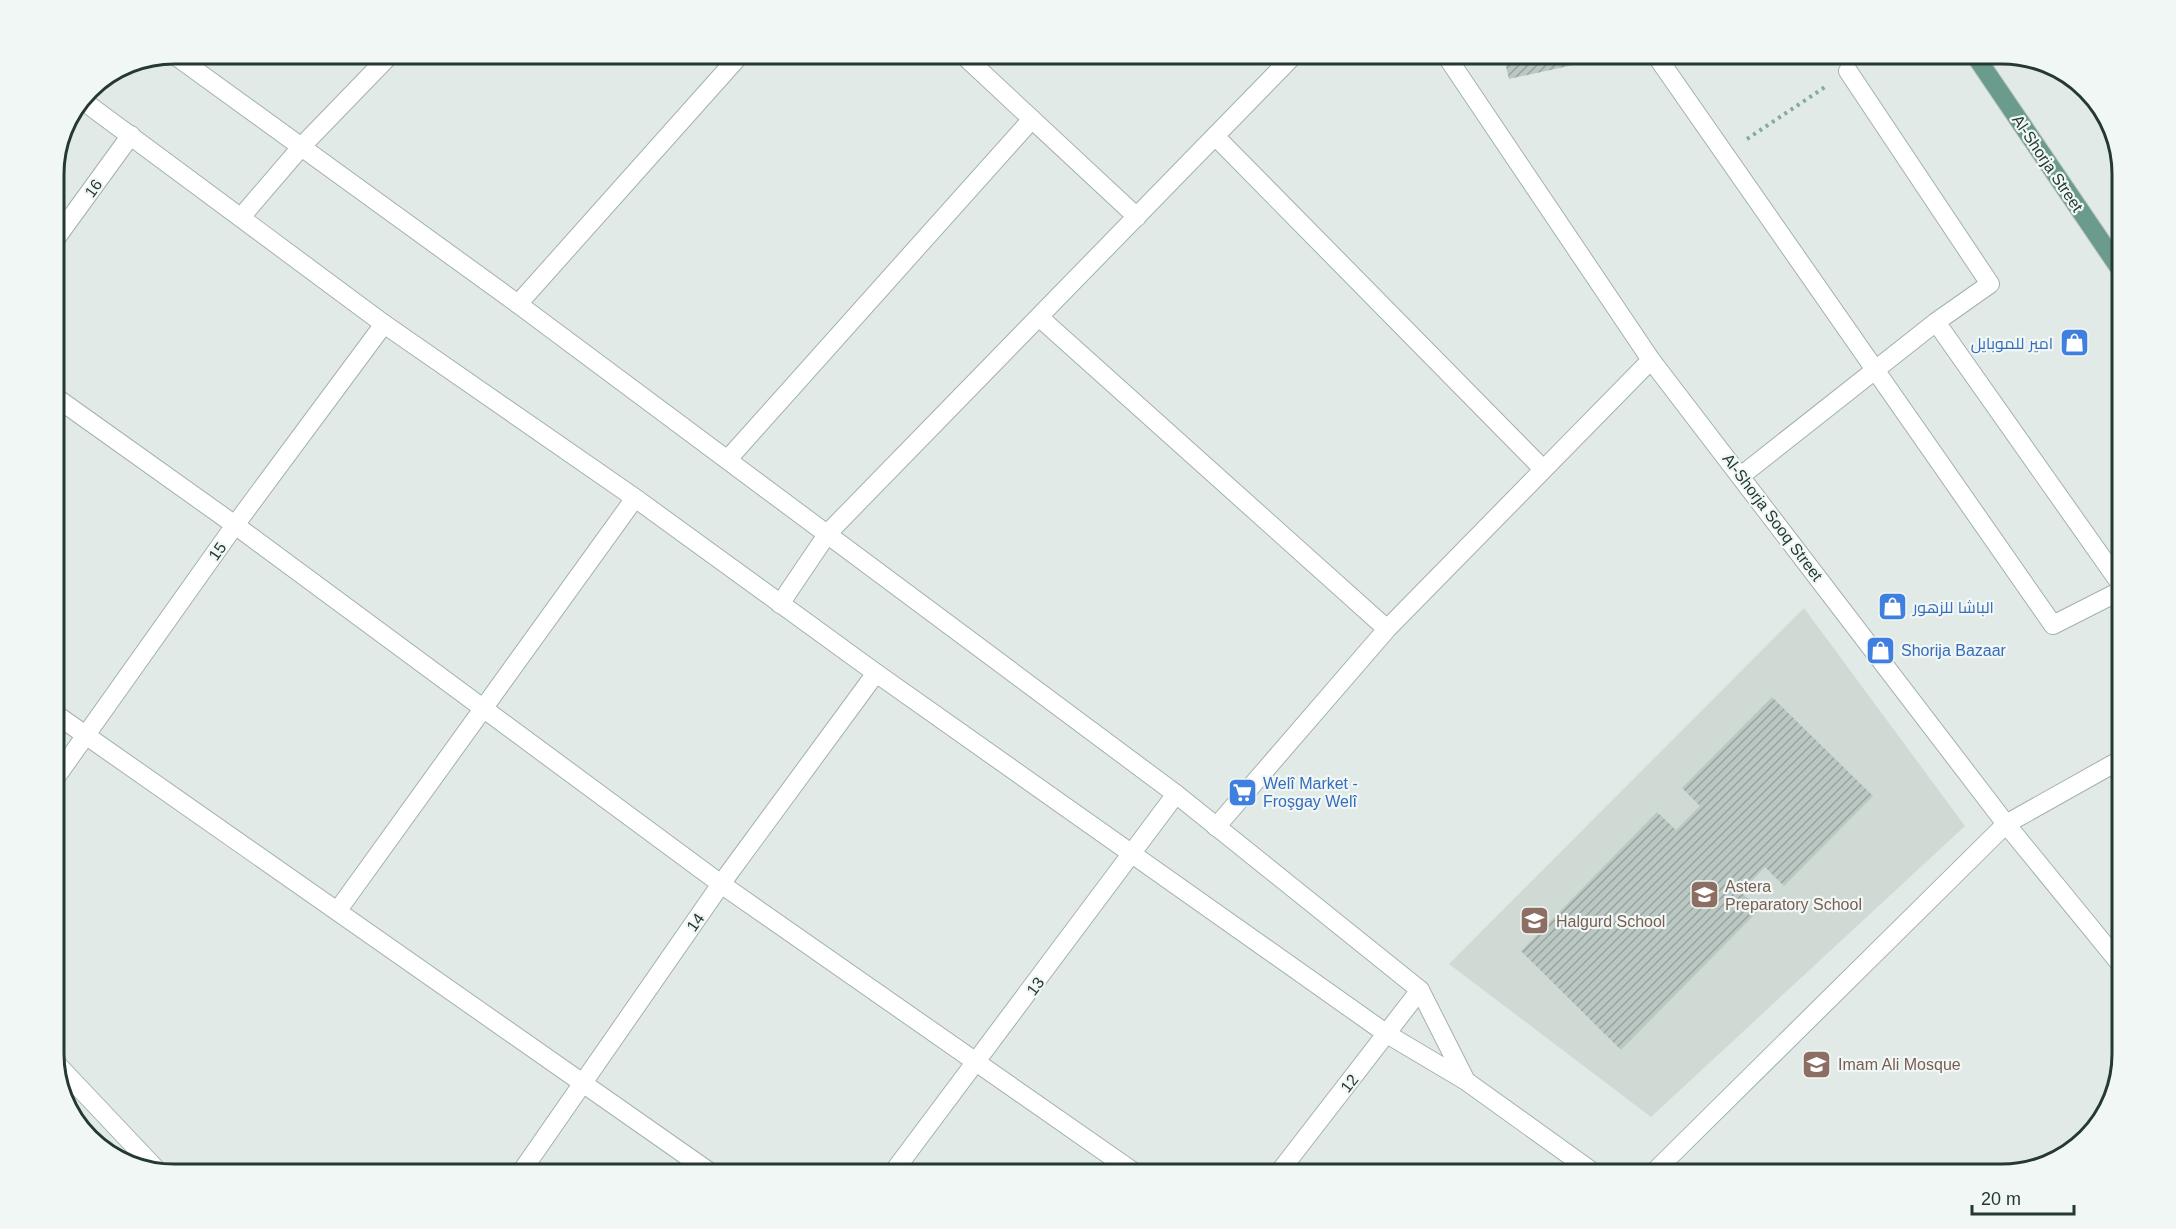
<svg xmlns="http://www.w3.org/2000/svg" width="2176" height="1229" font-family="Helvetica,Cairo,sans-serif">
	<defs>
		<pattern id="building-hatch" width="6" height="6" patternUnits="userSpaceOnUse" patternTransform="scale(1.5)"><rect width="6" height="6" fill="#bac7c2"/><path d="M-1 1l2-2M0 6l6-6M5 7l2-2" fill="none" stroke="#97a39e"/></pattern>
	</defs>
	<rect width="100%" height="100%" fill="#e1eae6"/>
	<path fill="#d0dad5" d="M1804,608L1965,826L1651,1117L1449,964Z"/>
	<path fill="url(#building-hatch)" d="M1503,54H1575L1578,64L1509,79Z
		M1772,697L1873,796L1784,886L1765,867L1741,892L1759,910L1621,1050L1521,951L1657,812L1676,830L1700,806L1682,788Z"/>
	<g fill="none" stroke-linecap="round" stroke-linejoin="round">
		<defs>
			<path id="minor" d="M962,54L1137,217
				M1655,54L2053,625L2122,590
				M1848,71L1990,284L1936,322L2122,586
				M1215,136L1543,469
				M242,216L302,146L391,54
				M54,241L131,135
				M518,304L741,54
				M1039,317L1387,629
				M54,396L235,525L721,884L1138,1175
				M728,459L1032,119
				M1742,475L1936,322
				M780,604L828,533L1295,54
				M54,713L714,1175
				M54,780L235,525L384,324
				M1216,827L1387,629L1651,360
				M338,910L635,498
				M519,1175L721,884L876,673
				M891,1175L1176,794
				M1277,1175L1420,990
				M1651,1175L2006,824L2122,759"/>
			<path id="tertiary" d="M173,54L518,304L1176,794L1420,990L1466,1081
				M1445,54L1651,360L2006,824L2122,966
				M82,100L384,324L635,498L876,673L1387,1034L1466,1081L1597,1175"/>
			<path id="secondary" d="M54,1061L158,1171"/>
			<path id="primary" d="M1974,54L2122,272"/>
		</defs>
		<use href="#minor" stroke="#a4b1ac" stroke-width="20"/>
		<use href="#tertiary" stroke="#a4b1ac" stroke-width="20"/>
		<use href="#secondary" stroke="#a1b4ad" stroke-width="20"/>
		<use href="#primary" stroke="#bdc4c2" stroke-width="20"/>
		<path stroke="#85aa9e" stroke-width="4" stroke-dasharray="3 4.5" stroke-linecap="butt" d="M1747,139L1828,85"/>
		<use href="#minor" stroke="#fff" stroke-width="18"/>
		<use href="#tertiary" stroke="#fff" stroke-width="18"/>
		<use href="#secondary" stroke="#fff" stroke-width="18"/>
		<use href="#primary" stroke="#6b9b8d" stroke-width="18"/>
	</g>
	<defs>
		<symbol id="shop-square" viewBox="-11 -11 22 22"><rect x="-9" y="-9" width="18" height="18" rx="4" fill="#3f7fe0" stroke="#f1f7f4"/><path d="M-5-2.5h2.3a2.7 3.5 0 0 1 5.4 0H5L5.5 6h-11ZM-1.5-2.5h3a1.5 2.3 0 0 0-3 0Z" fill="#fff"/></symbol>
		<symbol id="supermarket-square" viewBox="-11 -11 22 22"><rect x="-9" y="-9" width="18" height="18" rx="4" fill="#3f7fe0" stroke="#f1f7f4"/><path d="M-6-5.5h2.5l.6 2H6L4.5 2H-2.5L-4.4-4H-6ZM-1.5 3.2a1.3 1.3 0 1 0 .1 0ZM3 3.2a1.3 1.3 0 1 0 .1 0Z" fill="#fff"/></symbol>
		<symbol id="school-square" viewBox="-11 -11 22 22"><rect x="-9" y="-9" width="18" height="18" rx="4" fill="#8d6e63" stroke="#f1f7f4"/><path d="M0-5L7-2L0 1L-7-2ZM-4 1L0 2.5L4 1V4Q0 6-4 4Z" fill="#fff"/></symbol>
	</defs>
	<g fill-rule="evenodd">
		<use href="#shop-square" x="2058" y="326" width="33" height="33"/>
		<use href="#shop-square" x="1876" y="590" width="33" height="33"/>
		<use href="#shop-square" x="1864" y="634" width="33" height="33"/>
		<use href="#supermarket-square" x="1226" y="776" width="33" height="33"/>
		<use href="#school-square" x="1688" y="878" width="33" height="33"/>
		<use href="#school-square" x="1518" y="904" width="33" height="33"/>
		<use href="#school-square" x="1800" y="1048" width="33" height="33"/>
	</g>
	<g text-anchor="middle" stroke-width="4.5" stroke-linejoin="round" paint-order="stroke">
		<g font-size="16" fill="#233932" stroke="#f1f7f4">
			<text transform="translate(2048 163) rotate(56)" y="6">Al-Shorja Street</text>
			<text transform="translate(93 188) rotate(-54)" y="6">16</text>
			<text transform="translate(1773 517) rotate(53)" y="6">Al-Shorja Sooq Street</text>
			<text transform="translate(217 551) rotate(-55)" y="6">15</text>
			<text transform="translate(695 922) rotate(-55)" y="6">14</text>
			<text transform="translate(1035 986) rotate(-53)" y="6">13</text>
			<text transform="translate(1349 1083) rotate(-52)" y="6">12</text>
		</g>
		<g font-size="16" fill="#366cbe" stroke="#f1f7f4" text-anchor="start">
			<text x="2053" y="349" text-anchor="end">امير للموبايل</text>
			<text x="1913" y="613">الباشا للزهور</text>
			<text x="1901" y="656">Shorija Bazaar</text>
			<text x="1263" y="789">Welî Market -<tspan x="1263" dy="18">Froşgay Welî</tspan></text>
		</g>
		<g font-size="16" fill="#785e54" stroke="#f1f7f4" text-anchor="start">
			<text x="1725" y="892">Astera<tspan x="1725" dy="18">Preparatory School</tspan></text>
			<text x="1556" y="927">Halgurd School</text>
			<text x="1838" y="1070">Imam Ali Mosque</text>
		</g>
	</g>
	<path d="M0 0H2176V1229H0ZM174 64H2002A110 110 0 0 1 2112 174V1054A110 110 0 0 1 2002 1164H174A110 110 0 0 1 64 1054V174A110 110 0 0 1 174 64Z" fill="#f1f7f4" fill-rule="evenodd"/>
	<path fill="none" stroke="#233932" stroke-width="3" d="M174 64H2002A110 110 0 0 1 2112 174V1054A110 110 0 0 1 2002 1164H174A110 110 0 0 1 64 1054V174A110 110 0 0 1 174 64Z"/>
	<path d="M1972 1205v9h102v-9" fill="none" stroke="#233932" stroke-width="3"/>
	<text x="1981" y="1205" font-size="18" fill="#233932" stroke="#f1f7f4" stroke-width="4.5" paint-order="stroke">20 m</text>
</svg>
